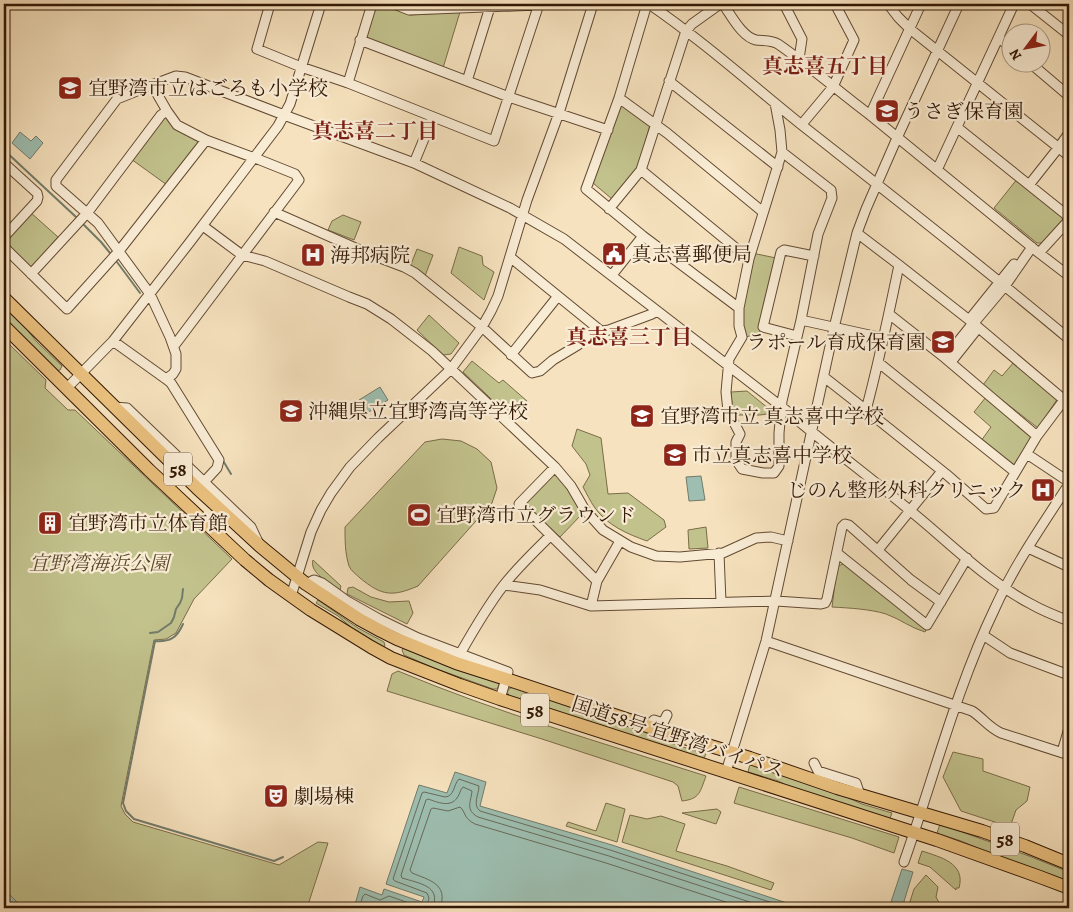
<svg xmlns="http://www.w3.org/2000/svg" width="1073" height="912" font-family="Alegreya,'Noto Serif JP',serif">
	<rect width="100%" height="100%" fill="#f6e2be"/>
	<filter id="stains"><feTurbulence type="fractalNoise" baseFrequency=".004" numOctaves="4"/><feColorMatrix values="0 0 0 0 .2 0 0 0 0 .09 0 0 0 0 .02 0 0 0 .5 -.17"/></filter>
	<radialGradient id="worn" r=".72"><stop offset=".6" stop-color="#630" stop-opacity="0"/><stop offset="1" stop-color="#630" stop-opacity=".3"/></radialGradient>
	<path fill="#c2c28d" stroke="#7a6c48" d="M377,4H385L410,15L460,12L443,68L365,37Z
		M620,103L650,125L638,167L612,199L593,183Z
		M164,115L200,142L167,185L131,159Z
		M1018,178L1063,214V219L1044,243H1037L994,208Z
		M30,212L58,237L31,268L8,245L7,238Z
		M343,215L361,222L354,240L328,230L332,221Z
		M459,247L482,256L483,265L494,272L484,300L451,273Z
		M417,249L433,255L425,276L410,267Z
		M752,253L776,258L759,335L744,337L742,317Z
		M4,305L18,319L37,342L62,366L60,370L56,371L4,320Z
		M429,315L459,343L451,354L443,355L417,330Z
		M9,344L46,380L45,388L68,410H75L232,559L194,599L176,633L166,639L154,640L121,806L125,814L133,822L279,865L318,842L328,843L307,908H23L4,889V350Z
		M472,361L499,383L503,380L527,401L511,418L463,372Z
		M1014,362L1058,398L1038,428L983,385L994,370L1002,376Z
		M747,391L774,413L760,415H735L732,405L731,392Z
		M986,397L1033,436L1014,465L981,441L991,427L974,412Z
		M577,429L601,438L608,494L628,493L664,520L666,527L647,541C627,534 607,525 595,508C590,501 587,494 583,487L590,475L586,464L572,446Z
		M442,439L461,441L477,449L491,462L497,488L492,503L418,586C392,597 382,596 360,578C356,574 351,571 349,566C345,553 345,541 345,527L425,442Z
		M554,473L570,492L582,514L560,537L524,504Z
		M706,527L708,548L689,549L688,530Z
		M313,560L341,586L340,590C330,583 309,573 313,560Z
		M844,563L927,628L925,632C911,628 900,619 886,614C870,609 849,608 832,607L837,567Z
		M353,587L371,597L389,602L409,601L413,613L407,624L347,594L348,588Z
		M318,600L358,628L384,642L385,646L383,647L352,628L338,616L316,603Z
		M404,647L499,681V685L497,689H493L434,668L404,655L402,650Z
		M398,671C498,713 603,743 706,776C700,792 700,799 682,801L678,786L673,782L542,739L387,691L392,674Z
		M513,687L646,731L673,744L706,754L703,760L510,697L507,692L509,689Z
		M953,752L983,759V771L1030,787L1027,801L1016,810L1010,827L961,811L943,777Z
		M750,764L833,791L862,804L892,813L889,821L801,792L778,781L748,772Z
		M739,787L899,837L894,853L852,838L734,803Z
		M606,803L625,809L617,842L566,826L568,822L596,831Z
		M717,809L721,812L716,824L682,813Z
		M630,815L647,819L661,816L685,824L676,851L727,866L774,883L771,890L622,842Z
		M940,824L1029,856L1069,872V882L990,853L961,841L937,833Z
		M922,851C940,857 966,863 959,888H956V890L930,867L918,863Z
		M926,875L938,887L936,897L942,908H908L914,889Z"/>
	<path fill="#9dbeb0" stroke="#727b6b" d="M20,132L31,141L36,136L43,143L30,159L12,143Z
		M380,387L388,400L367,413L359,400Z
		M701,476L705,500L689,501L686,477Z
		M455,772L486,782L480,806L612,845L799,907V908H354L360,887L382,895L384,889L422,902L424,897L386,884L419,785L447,793Z
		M902,869L913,872L902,908H889Z
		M4,889L23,908H4Z"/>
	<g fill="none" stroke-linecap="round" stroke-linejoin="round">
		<path stroke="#686a5a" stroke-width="1" d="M359,908L363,896L365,894L380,900L389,896L420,907C426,907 428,903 429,898L427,893L395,881L393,879L422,793L424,792L445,797C455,796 453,785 459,779L479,786C479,794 472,805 480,811L610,850L788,908
			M432,908C443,886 418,883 402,878L401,875L426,800L428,799C437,802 450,808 457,798C460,794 460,790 463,787L472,791C471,802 465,810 478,817L609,856L768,908
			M440,908C449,884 429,880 412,873L410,870L431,809L433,808L448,811L460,807C466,812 463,818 475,824L606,863L744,908"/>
		<path stroke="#727b6b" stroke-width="2" d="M4,150L76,217
			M84,225L101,242L110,253
			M117,262L140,293
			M222,459L231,474
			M183,624C177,638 170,642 155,641L123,803L126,811L134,819L274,861L283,857
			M150,633L158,632L171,623L174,617L176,609L180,603L182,598L183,589"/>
		<defs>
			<path id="minor" d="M270,4L257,49L301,67L348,83L494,141L539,4
				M394,4L409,10L538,5
				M647,4L619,98L586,189L643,236L739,308
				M649,4C703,41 752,85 803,126C892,196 982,266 1069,339
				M723,4C731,15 742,37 756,40C763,41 772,40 778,44C810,66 839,92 870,115L921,4
				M784,4L802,39L799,59
				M888,4L898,17L910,29L1069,156
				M1030,4L1069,35
				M999,38L1010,47
				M360,40L509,97L608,130
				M1029,62L1069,96
				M467,81L490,7
				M669,81L778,167
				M348,83L372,4
				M152,85L176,76L185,77L284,115L414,163L510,208L564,239L782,407C825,444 870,477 913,513C951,544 987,581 1031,604C1043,611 1056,616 1069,621
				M619,98L667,133L763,212
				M775,103L780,130L782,152L749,259L739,308V326L742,337L729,359L726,392L728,411L740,434L736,442V460L742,469L763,473H774L779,466V433L782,401L801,320L818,234L832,198L831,190L782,152
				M870,115L1039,253L1069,276
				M802,124L833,87L854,40L835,4
				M958,128L1069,217
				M4,163L37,193L38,197L37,201L4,237
				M414,163L433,117
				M641,170L749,259
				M937,170L1014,4
				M1029,185L1059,147L1069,133
				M609,209L641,170L686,31L692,24L720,4
				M274,212L367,253L404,267L415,273L482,327L532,373L540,371L553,360L578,345L589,333L609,330L652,314L657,311
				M203,226L242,255L265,261L349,297L367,304L391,319L432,351L555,467L571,486L585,510L603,530L631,547L656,556L680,557L723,553L756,538L771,537L788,541
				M857,233L899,265
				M4,247L67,309L119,251L206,140
				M1039,253L1069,220
				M510,257L601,331
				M31,274L88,212L161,115L167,111
				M612,275L643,236
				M889,314L945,358L1037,436
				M801,320L883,338
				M969,320L1014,264
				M973,324L1005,286L1032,247
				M797,336L763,327L781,252L784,250L814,256
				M113,341L166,379L171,383L219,460L217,468L204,482
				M511,355L558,296
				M945,358L973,323
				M951,362L978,328
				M879,363L1015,472
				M824,377L866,410
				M166,379L173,374L176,369V354L170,337L150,294L98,223L56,186V180L117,99L152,85L167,111L177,125L206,140L260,160L295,174L299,180L174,346
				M67,388L113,341L190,242L278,126L290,104L321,4
				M1064,400L1037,436L994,508L986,509L946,474L866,410C879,362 889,313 899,265L973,323L1069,404
				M114,407L127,408L251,527L258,542
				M1027,454L1069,482
				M555,467L519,504L597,581
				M1028,548L1069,567
				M878,550L942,471
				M719,553L721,602
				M837,553L927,625L967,558
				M306,584L314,580L322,583L347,601L379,619L418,638L508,672L500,699
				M504,585L540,590L591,606L776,601L821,604L825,603L827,599L842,527L845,524L849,525L911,580L941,602
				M291,596L311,532L321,510L331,493L350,467L378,438L451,369L482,327L491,311L498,296L527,200L559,113L593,4
				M591,606L597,581L620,541
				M983,635L1010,653L1069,675
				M766,641L972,711C983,718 988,727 1001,733L1069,755
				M460,654C473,631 487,607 503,586C517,568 534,552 550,536
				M648,726L654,720L663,723L667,715
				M1062,752L1069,728
				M814,763L818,771L856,783L860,795
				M726,772L766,641L834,328L857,233L866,209L897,138L959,4
				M904,862C934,777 956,689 995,608C1015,564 1043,524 1069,484"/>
			<path id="highway" d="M4,298L197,488L260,546L306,584L359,619L381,631L397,639L456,663L506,679L668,733L750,758L837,788L982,831L1025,846L1069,864
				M4,326L149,470L245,560L269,580L311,610L371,647L391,658L460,685L500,699L937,840L1040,877L1069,888"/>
		</defs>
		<use href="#minor" stroke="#634a32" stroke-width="11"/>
		<use href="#highway" stroke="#321704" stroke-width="14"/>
		<use href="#minor" stroke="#f9ecd5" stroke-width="9"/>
		<use href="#highway" stroke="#ebc17f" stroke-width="12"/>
	</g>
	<defs>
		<symbol id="school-square" viewBox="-11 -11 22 22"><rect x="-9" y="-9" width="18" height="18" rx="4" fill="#8f2418" stroke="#f9ecd5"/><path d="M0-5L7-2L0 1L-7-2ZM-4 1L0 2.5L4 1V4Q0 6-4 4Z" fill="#fff"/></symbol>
		<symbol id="civic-square" viewBox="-11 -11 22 22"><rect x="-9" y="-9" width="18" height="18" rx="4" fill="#8f2418" stroke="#f9ecd5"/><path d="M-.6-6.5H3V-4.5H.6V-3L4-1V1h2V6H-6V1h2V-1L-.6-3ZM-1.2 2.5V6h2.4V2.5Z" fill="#fff"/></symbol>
		<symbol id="hospital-square" viewBox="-11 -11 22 22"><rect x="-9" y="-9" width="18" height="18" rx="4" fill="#8f2418" stroke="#f9ecd5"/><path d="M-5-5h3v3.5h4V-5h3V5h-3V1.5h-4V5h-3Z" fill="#fff"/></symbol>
		<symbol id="stadium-square" viewBox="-11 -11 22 22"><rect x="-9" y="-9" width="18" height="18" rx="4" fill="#8f2418" stroke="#f9ecd5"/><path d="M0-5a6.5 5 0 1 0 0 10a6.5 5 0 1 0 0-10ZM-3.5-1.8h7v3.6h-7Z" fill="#fff"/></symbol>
		<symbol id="building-square" viewBox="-11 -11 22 22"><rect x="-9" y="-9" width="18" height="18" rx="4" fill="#8f2418" stroke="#f9ecd5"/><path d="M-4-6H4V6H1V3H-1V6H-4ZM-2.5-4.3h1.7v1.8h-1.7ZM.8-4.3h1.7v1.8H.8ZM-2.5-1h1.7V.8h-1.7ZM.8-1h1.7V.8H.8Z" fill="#fff"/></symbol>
		<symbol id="theatre-square" viewBox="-11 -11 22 22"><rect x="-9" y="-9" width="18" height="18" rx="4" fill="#8f2418" stroke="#f9ecd5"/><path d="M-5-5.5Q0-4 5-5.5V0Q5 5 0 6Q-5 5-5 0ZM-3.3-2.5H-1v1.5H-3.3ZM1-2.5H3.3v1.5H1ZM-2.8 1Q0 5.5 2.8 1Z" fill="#fff"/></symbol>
	</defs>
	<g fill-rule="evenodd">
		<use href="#school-square" x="56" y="74" width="28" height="28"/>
		<use href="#school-square" x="873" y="97" width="28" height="28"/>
		<use href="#civic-square" x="600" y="240" width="28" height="28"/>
		<use href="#hospital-square" x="299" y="241" width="28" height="28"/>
		<use href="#school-square" x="929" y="328" width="28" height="28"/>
		<use href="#school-square" x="277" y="397" width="28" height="28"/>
		<use href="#school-square" x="628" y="402" width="28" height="28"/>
		<use href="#school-square" x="661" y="441" width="28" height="28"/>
		<use href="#hospital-square" x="1029" y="476" width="28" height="28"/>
		<use href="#stadium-square" x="405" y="501" width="28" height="28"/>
		<use href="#building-square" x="36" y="509" width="28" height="28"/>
		<use href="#theatre-square" x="262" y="782" width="28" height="28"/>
	</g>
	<g text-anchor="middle" stroke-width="4.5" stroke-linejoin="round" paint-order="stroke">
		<g fill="#f9ecd5" stroke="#6e5743" stroke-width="1">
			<rect x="164" y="452.5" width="28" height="33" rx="4"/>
			<rect x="521" y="693.5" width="28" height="33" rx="4"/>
			<rect x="991" y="822.5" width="28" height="33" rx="4"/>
		</g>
		<g font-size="19" font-weight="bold" fill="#321704">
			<text x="178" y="476">58</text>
			<text x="535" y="717">58</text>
			<text x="1005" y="846">58</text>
		</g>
		<g font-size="20" fill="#321704" stroke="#f9ecd5" text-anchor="start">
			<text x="88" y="95">宜野湾市立はごろも小学校</text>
			<text x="904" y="118">うさぎ保育園</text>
			<text x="632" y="261">真志喜郵便局</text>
			<text x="330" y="262">海邦病院</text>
			<text x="926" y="349" text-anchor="end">ラポール育成保育園</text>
			<text x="308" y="418">沖縄県立宜野湾高等学校</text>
			<text x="660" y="423">宜野湾市立 真志喜中学校</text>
			<text x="692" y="462">市立真志喜中学校</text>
			<text x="1026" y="497" text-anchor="end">じのん整形外科クリニック</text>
			<text x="436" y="522">宜野湾市立グラウンド</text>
			<text x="68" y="530">宜野湾市立体育館</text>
			<text x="294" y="803">劇場棟</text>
		</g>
		<g font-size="20" font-style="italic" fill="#5d4a2d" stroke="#f9ecd5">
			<text x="99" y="570">宜野湾海浜公園</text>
		</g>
		<g font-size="20" fill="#321704" stroke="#f9ecd5">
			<text transform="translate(678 737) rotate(18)" y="7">国道58号 宜野湾バイパス</text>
		</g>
		<g font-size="21" font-weight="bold" fill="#7a1f14" stroke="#f9ecd5">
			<text x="825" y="73">真志喜五丁目</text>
			<text x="375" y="138">真志喜二丁目</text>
			<text x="629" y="344">真志喜三丁目</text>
		</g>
	</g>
	<rect width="1073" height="912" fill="none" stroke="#f6e2be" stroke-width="20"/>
	<rect x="5" y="5" width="1063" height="902" fill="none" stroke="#321704" stroke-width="2.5"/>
	<rect x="10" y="10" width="1053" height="892" fill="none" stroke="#321704"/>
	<g transform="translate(1026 48) rotate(238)"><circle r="24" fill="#f9ecd5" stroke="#a99781"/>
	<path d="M0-4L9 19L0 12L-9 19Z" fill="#8f2418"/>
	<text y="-8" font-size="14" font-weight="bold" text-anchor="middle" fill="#321704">N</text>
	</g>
	<rect width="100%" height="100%" filter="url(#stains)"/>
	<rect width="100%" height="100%" fill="url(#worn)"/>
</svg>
